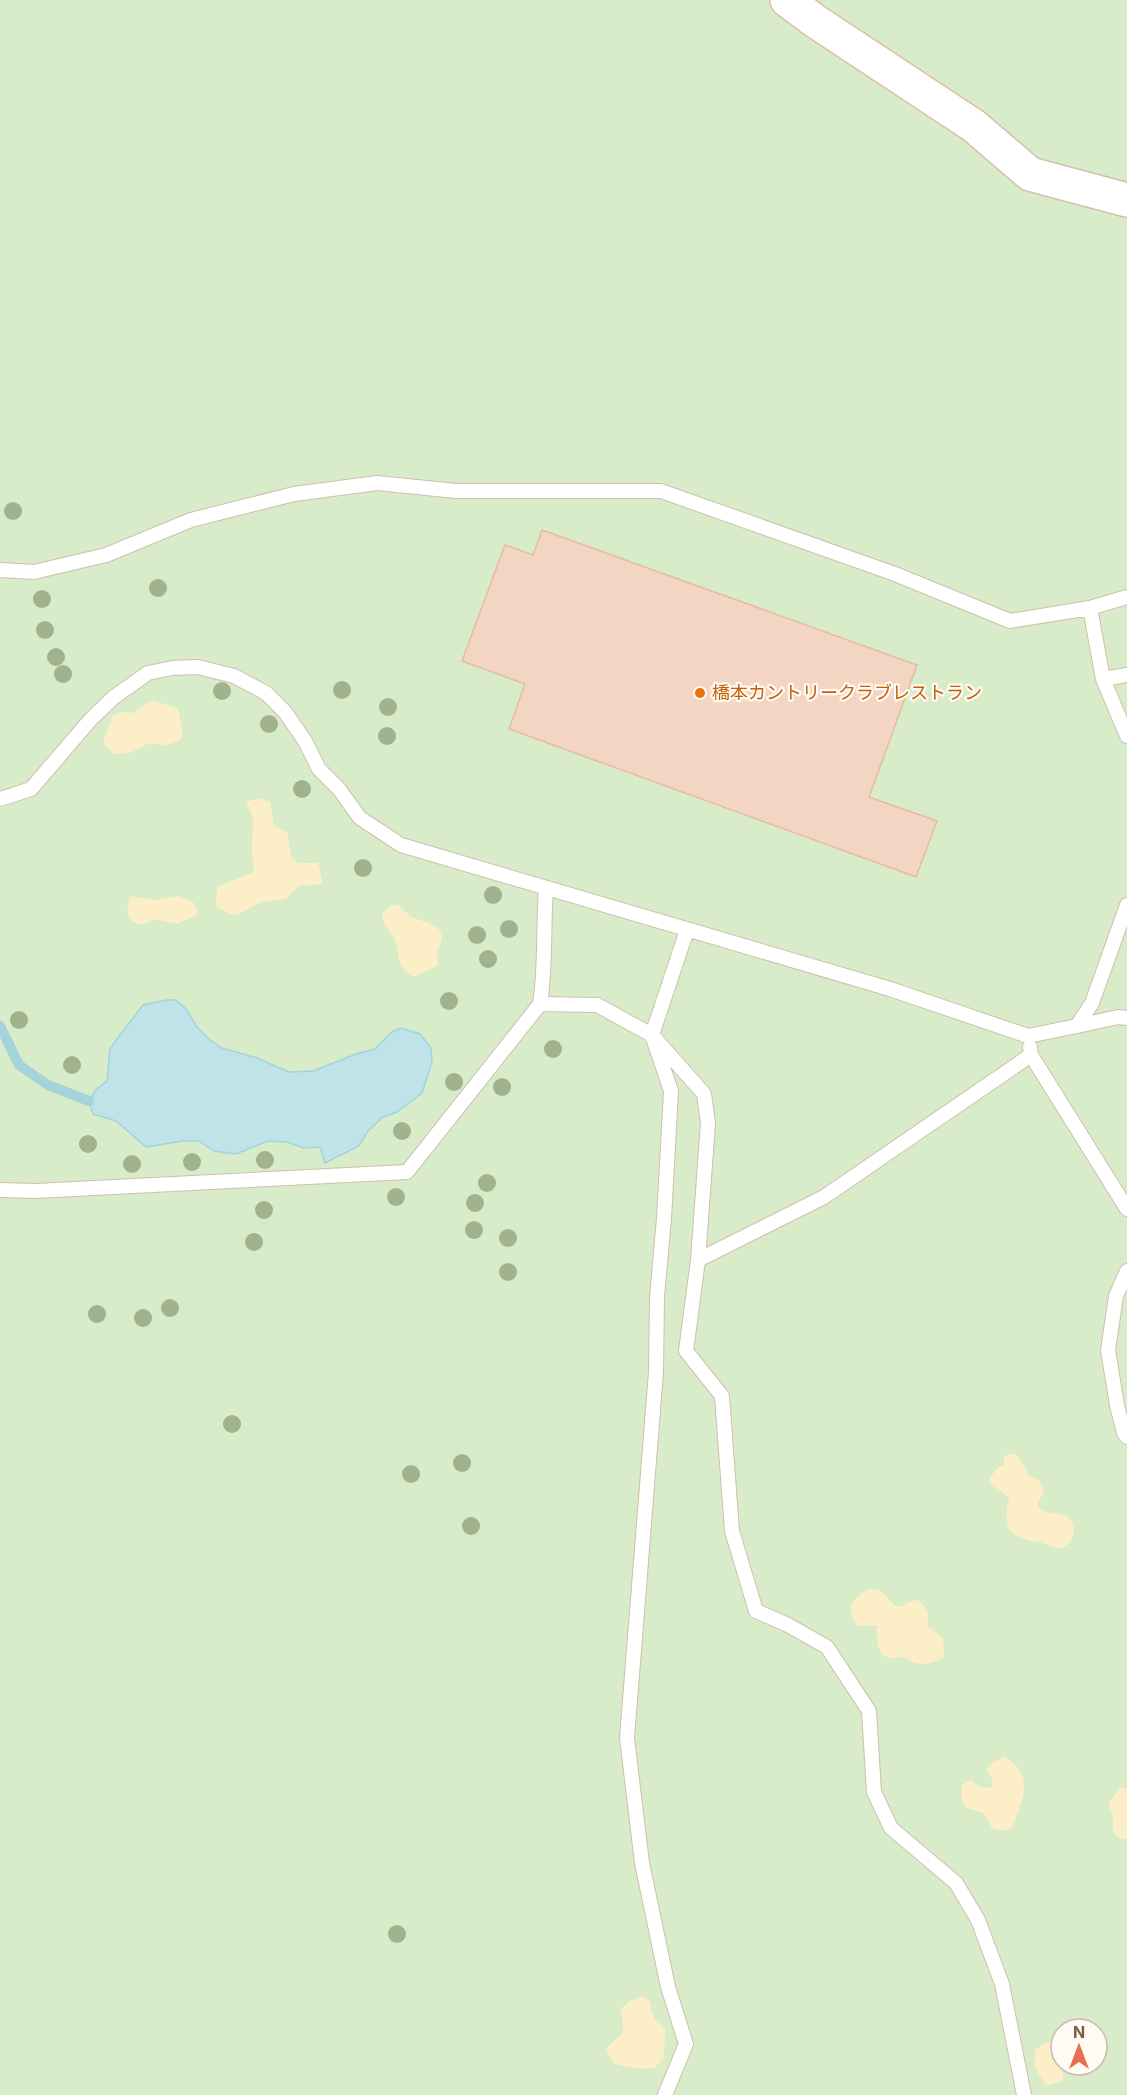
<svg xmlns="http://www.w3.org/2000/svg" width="1127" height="2095" font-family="Inter,'Noto Sans JP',sans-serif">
	<rect width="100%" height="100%" fill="#fdf6ec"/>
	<path fill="#d8ecc9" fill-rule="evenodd" d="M0,0H1127V2095H0ZM1061,2029H1097V2065H1061Z"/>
	<path fill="#fcefc7" d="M153,700L178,709L183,732L180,741L166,745L149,743L130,753L113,754L103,742L113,715L122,712L132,713Z
		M259,798L270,802L274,826L287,832L291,856L298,863H318L323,884L299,886L286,899L261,902L235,916L216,907L217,887L254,872L252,851L253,817L246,802Z
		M131,896L155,900L179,896L194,903L197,912L195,916L177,924L154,919C134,932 121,916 131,896Z
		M391,905H398L411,917L431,924L441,931L442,938L437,953L438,965C431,970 422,971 414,977C410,975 406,972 403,968C397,960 399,949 395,940C391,930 382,925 382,914Z
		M1009,1454H1016L1025,1466L1027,1474L1040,1481L1044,1493L1038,1501V1507C1047,1517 1063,1509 1071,1521C1078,1532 1071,1549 1056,1548C1051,1547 1045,1543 1038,1542C1007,1537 1003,1529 1009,1497L991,1484L990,1478L998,1467L1004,1465V1456Z
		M870,1589L880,1590L894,1605L900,1607L916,1599C927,1607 930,1613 927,1626L943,1637L944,1657C934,1663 924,1666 912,1662C911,1661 905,1657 904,1657C899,1655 894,1659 890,1658C875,1655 877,1636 877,1625L858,1626C844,1610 852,1597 870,1589Z
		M1004,1757C1036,1774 1023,1800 1012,1827L1003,1831L992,1828L984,1813L966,1808L961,1795L962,1785L971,1780L982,1788L993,1787L992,1779L986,1769L992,1763Z
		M1121,1787L1127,1789V1839L1118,1838L1113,1831V1814L1109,1808L1110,1801Z
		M642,1996L649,2000L654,2018L665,2028L664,2059L654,2068L638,2069L615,2064L606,2051C610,2041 620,2039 623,2031C624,2025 621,2015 621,2009L628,2002Z
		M1055,2040C1058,2055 1065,2067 1063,2081L1047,2085C1037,2074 1032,2064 1036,2049L1044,2044Z"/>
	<path fill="#bfe3e8" stroke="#a5d3da" stroke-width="1.5" d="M166,1000H176L186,1009L197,1027L210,1040L222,1048L257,1058L289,1072L313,1071L356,1054L375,1049L392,1032L401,1028L420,1034L431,1048L432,1062L422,1093L397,1112L383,1117L368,1131L359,1146L325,1163L320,1147L304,1148L287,1142L268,1141L236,1154L214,1151L199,1141H183L146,1147L116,1121L93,1114L89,1101L96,1089L107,1081L110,1049L117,1039L143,1005Z"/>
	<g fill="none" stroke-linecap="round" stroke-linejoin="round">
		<path stroke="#a5d3da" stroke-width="10" d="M0,1026L19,1065L48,1085L89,1101"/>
	</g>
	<path fill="#f3d5c3" stroke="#e6bba3" stroke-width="1.5" d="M542,530L917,665L869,797L937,821L916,877L509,729L525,684L462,661L505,545L533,555Z"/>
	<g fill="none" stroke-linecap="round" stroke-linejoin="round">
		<defs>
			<path id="lane" d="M0,570L34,572L106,555L191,520L294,494L377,483L456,491H661L895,574L1010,621L1090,608L1127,597
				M1090,608L1103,679L1127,736
				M1103,679L1127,675
				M0,799L31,789L91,719L114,697L148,673L172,668L198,667L234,676L266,693L285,712L305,741L319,769L339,789L360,818L401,845L890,989L1028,1036L1077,1026L1092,1003L1127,905
				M687,930L652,1035L704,1094L708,1123L698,1260L686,1351L722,1396L732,1531L756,1611L788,1625L827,1647L869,1711L874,1792L891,1828L956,1883L978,1920L1002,1984L1024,2095
				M540,1004L597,1005L652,1035L671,1091L664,1218L657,1297L656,1372L627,1738L642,1863L668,1987L686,2044L665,2095
				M1077,1026L1118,1017L1127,1018
				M1030,1047L1031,1055L1127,1209
				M0,1190L36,1191L407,1172L540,1004C546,966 543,928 546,889
				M698,1260L824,1197L1031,1055
				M1127,1271L1116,1296L1108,1350L1117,1405L1124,1433L1127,1437"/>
			<path id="secondary" d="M787,0L815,21L974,126L1030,174L1127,200"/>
		</defs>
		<use href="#lane" stroke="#d1beb0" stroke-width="16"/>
		<use href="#secondary" stroke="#d6c0b0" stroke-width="36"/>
		<use href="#lane" stroke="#fff" stroke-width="14"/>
		<use href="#secondary" stroke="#fff" stroke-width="33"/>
	</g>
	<g fill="#a0b28e">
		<circle cx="13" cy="511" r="9"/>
		<circle cx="158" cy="588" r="9"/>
		<circle cx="42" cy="599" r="9"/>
		<circle cx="45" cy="630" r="9"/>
		<circle cx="56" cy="657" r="9"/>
		<circle cx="63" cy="674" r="9"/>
		<circle cx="342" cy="690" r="9"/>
		<circle cx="222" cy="691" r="9"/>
		<circle cx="388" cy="707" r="9"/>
		<circle cx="269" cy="724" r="9"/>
		<circle cx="387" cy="736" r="9"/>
		<circle cx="302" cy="789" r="9"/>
		<circle cx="363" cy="868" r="9"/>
		<circle cx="493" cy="895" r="9"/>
		<circle cx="509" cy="929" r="9"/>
		<circle cx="477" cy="935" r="9"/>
		<circle cx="488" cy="959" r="9"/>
		<circle cx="449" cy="1001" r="9"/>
		<circle cx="19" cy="1020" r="9"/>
		<circle cx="553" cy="1049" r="9"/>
		<circle cx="72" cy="1065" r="9"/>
		<circle cx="454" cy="1082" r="9"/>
		<circle cx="502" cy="1087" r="9"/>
		<circle cx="402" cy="1131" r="9"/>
		<circle cx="88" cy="1144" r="9"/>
		<circle cx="265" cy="1160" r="9"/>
		<circle cx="192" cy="1162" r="9"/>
		<circle cx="132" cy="1164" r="9"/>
		<circle cx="487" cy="1183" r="9"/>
		<circle cx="396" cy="1197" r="9"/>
		<circle cx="475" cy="1203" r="9"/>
		<circle cx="264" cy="1210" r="9"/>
		<circle cx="474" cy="1230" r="9"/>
		<circle cx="508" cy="1238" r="9"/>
		<circle cx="254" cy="1242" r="9"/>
		<circle cx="508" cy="1272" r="9"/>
		<circle cx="170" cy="1308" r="9"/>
		<circle cx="97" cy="1314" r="9"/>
		<circle cx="143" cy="1318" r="9"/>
		<circle cx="232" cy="1424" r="9"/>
		<circle cx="462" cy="1463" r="9"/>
		<circle cx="411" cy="1474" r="9"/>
		<circle cx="471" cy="1526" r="9"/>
		<circle cx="397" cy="1934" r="9"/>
	</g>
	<circle fill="#e8710a" stroke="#fffaf3" stroke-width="2" cx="700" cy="693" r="6"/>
	<g text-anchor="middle" stroke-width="4.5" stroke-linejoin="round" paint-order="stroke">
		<g font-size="18" fill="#c56008" stroke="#fffaf3" text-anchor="start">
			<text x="712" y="699">橋本カントリークラブレストラン</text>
		</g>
	</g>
	<g transform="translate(1079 2047)"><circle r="28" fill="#fffaf3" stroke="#cabbb1" stroke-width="1.5"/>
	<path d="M0-4.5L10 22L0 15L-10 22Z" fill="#e76f51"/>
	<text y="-9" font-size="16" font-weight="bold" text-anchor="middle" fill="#7a5c4d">N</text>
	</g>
</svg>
